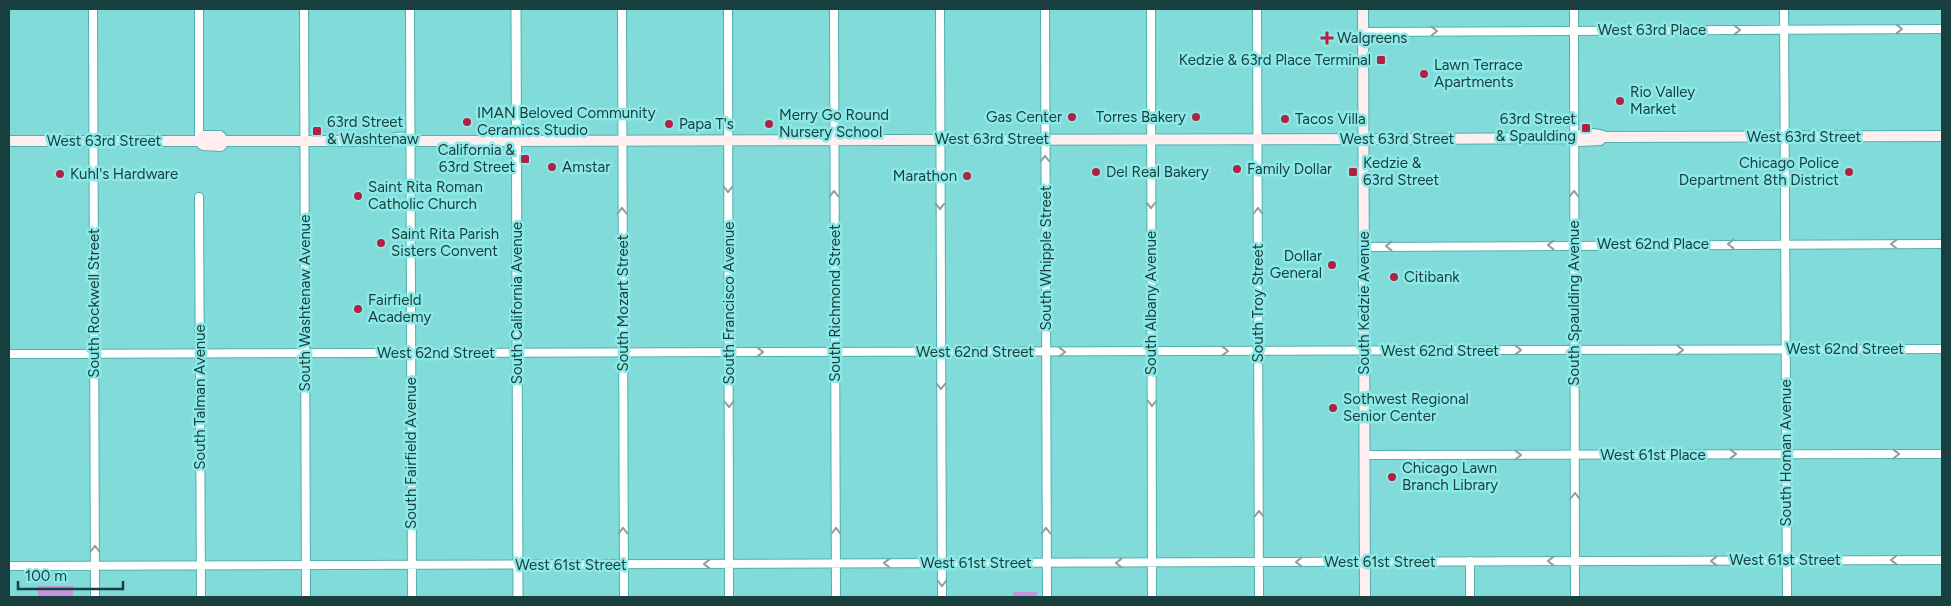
<svg xmlns="http://www.w3.org/2000/svg" width="1951" height="606" font-family="Figtree,sans-serif">
	<rect width="100%" height="100%" fill="#80dbd9"/>
	<path fill="#c495dc" d="M38,586H73V597H38Z
		M1013,592H1037V597H1013Z"/>
	<g fill="none" stroke-linecap="round" stroke-linejoin="round">
		<defs>
			<path id="minor" d="M93,9L95,597
				M199,9V141
				M304,9L306,597
				M410,9L412,597
				M622,9L624,597
				M728,9L729,597
				M834,9L836,597
				M940,9L942,597
				M1045,9L1047,597
				M1151,9L1152,597
				M1257,9L1259,597
				M1574,9L1575,597
				M1784,9L1787,597
				M1363,32L1942,29
				M199,197L201,597
				M1364,247L1942,244
				M9,354L1942,349
				M1365,455L1942,454
				M1470,561V597
				M9,566L1942,560"/>
			<path id="tertiary" d="M516,9L518,597"/>
			<path id="secondary" d="M1363,9L1365,597
				M1574,138L1580,141L1600,140
				M9,141H199L203,145L221,146L224,141H389C395,137 404,136 410,141H450L1415,139L1574,138C1583,132 1596,133 1606,137L1942,136
				M199,141L203,136H220L224,141"/>
		</defs>
		<use href="#minor" stroke="#53afad" stroke-width="10"/>
		<use href="#tertiary" stroke="#53afad" stroke-width="11"/>
		<use href="#secondary" stroke="#53afad" stroke-width="12"/>
		<use href="#minor" stroke="#fff" stroke-width="8"/>
		<use href="#tertiary" stroke="#fff" stroke-width="9"/>
		<use href="#secondary" stroke="#feeeef" stroke-width="10"/>
	</g>
	<defs><path id="oneway-chevron" d="M-2-3.5L2.5 0L-2 3.5" fill="none" stroke-width="1.6" stroke-linecap="round" stroke-linejoin="round" transform="scale(1.25)"/></defs>
	<g stroke="#8ca09f">
		<use href="#oneway-chevron" transform="translate(1899 29)"/>
		<use href="#oneway-chevron" transform="translate(1737 30)"/>
		<use href="#oneway-chevron" transform="translate(1434 31) rotate(-1)"/>
		<use href="#oneway-chevron" transform="translate(1045 159) rotate(-90)"/>
		<use href="#oneway-chevron" transform="translate(728 189) rotate(90)"/>
		<use href="#oneway-chevron" transform="translate(834 194) rotate(-90)"/>
		<use href="#oneway-chevron" transform="translate(1574 194) rotate(-90)"/>
		<use href="#oneway-chevron" transform="translate(1151 205) rotate(90)"/>
		<use href="#oneway-chevron" transform="translate(940 206) rotate(90)"/>
		<use href="#oneway-chevron" transform="translate(622 211) rotate(-90)"/>
		<use href="#oneway-chevron" transform="translate(1258 211) rotate(-90)"/>
		<use href="#oneway-chevron" transform="translate(1731 244) rotate(180)"/>
		<use href="#oneway-chevron" transform="translate(1894 244) rotate(180)"/>
		<use href="#oneway-chevron" transform="translate(1551 245) rotate(180)"/>
		<use href="#oneway-chevron" transform="translate(1389 246) rotate(180)"/>
		<use href="#oneway-chevron" transform="translate(1518 350)"/>
		<use href="#oneway-chevron" transform="translate(1680 350)"/>
		<use href="#oneway-chevron" transform="translate(1225 351)"/>
		<use href="#oneway-chevron" transform="translate(760 352)"/>
		<use href="#oneway-chevron" transform="translate(1062 352)"/>
		<use href="#oneway-chevron" transform="translate(941 386) rotate(90)"/>
		<use href="#oneway-chevron" transform="translate(1152 403) rotate(90)"/>
		<use href="#oneway-chevron" transform="translate(729 404) rotate(90)"/>
		<use href="#oneway-chevron" transform="translate(1733 454)"/>
		<use href="#oneway-chevron" transform="translate(1896 454)"/>
		<use href="#oneway-chevron" transform="translate(1518 455)"/>
		<use href="#oneway-chevron" transform="translate(1575 496) rotate(-90)"/>
		<use href="#oneway-chevron" transform="translate(1259 514) rotate(-90)"/>
		<use href="#oneway-chevron" transform="translate(623 531) rotate(-90)"/>
		<use href="#oneway-chevron" transform="translate(836 531) rotate(-90)"/>
		<use href="#oneway-chevron" transform="translate(1046 531) rotate(-90)"/>
		<use href="#oneway-chevron" transform="translate(95 549) rotate(-90)"/>
		<use href="#oneway-chevron" transform="translate(1894 560) rotate(180)"/>
		<use href="#oneway-chevron" transform="translate(1551 561) rotate(180)"/>
		<use href="#oneway-chevron" transform="translate(1714 561) rotate(180)"/>
		<use href="#oneway-chevron" transform="translate(1299 562) rotate(180)"/>
		<use href="#oneway-chevron" transform="translate(887 563) rotate(180)"/>
		<use href="#oneway-chevron" transform="translate(1119 563) rotate(180)"/>
		<use href="#oneway-chevron" transform="translate(707 564) rotate(180)"/>
		<use href="#oneway-chevron" transform="translate(942 583) rotate(90)"/>
	</g>
	<g fill="#b22043" stroke="#8de9e7" stroke-width="2">
		<path d="M1324.5 30.5h5v5h5v5h-5v5h-5v-5h-5v-5h5z"/>
		<rect x="1376" y="55" width="10" height="10" rx="2.5"/>
		<circle cx="1424" cy="74" r="5"/>
		<circle cx="1620" cy="101" r="5"/>
		<circle cx="1072" cy="117" r="5"/>
		<circle cx="1196" cy="117" r="5"/>
		<circle cx="1285" cy="119" r="5"/>
		<circle cx="467" cy="122" r="5"/>
		<circle cx="669" cy="124" r="5"/>
		<circle cx="769" cy="124" r="5"/>
		<rect x="1581" y="123" width="10" height="10" rx="2.5"/>
		<rect x="312" y="126" width="10" height="10" rx="2.5"/>
		<rect x="520" y="154" width="10" height="10" rx="2.5"/>
		<circle cx="552" cy="167" r="5"/>
		<circle cx="1237" cy="169" r="5"/>
		<circle cx="1096" cy="172" r="5"/>
		<rect x="1348" y="167" width="10" height="10" rx="2.5"/>
		<circle cx="1849" cy="172" r="5"/>
		<circle cx="60" cy="174" r="5"/>
		<circle cx="967" cy="176" r="5"/>
		<circle cx="358" cy="196" r="5"/>
		<circle cx="381" cy="243" r="5"/>
		<circle cx="1332" cy="265" r="5"/>
		<circle cx="1394" cy="277" r="5"/>
		<circle cx="358" cy="309" r="5"/>
		<circle cx="1333" cy="408" r="5"/>
		<circle cx="1392" cy="477" r="5"/>
	</g>
	<g text-anchor="middle" stroke-width="5" stroke-linejoin="round" paint-order="stroke">
		<g font-size="15" fill="#19403f" stroke="#8de9e7">
			<text x="1652" y="35">West 63rd Place</text>
			<text x="1804" y="142">West 63rd Street</text>
			<text x="992" y="144">West 63rd Street</text>
			<text x="1397" y="144">West 63rd Street</text>
			<text x="104" y="146">West 63rd Street</text>
			<text x="1653" y="249">West 62nd Place</text>
			<text transform="translate(1046 258) rotate(-90)" y="5">South Whipple Street</text>
			<text transform="translate(94 303) rotate(-90)" y="5">South Rockwell Street</text>
			<text transform="translate(305 303) rotate(-90)" y="5">South Washtenaw Avenue</text>
			<text transform="translate(517 303) rotate(-90)" y="5">South California Avenue</text>
			<text transform="translate(623 303) rotate(-90)" y="5">South Mozart Street</text>
			<text transform="translate(729 303) rotate(-90)" y="5">South Francisco Avenue</text>
			<text transform="translate(835 303) rotate(-90)" y="5">South Richmond Street</text>
			<text transform="translate(1151 303) rotate(-90)" y="5">South Albany Avenue</text>
			<text transform="translate(1258 303) rotate(-90)" y="5">South Troy Street</text>
			<text transform="translate(1364 303) rotate(-90)" y="5">South Kedzie Avenue</text>
			<text transform="translate(1574 303) rotate(-90)" y="5">South Spaulding Avenue</text>
			<text x="1845" y="354">West 62nd Street</text>
			<text x="1440" y="356">West 62nd Street</text>
			<text x="975" y="357">West 62nd Street</text>
			<text x="436" y="358">West 62nd Street</text>
			<text transform="translate(200 397) rotate(-90)" y="5">South Talman Avenue</text>
			<text transform="translate(411 453) rotate(-90)" y="5">South Fairfield Avenue</text>
			<text transform="translate(1786 453) rotate(-90)" y="5">South Homan Avenue</text>
			<text x="1653" y="460">West 61st Place</text>
			<text x="1785" y="565">West 61st Street</text>
			<text x="1380" y="567">West 61st Street</text>
			<text x="976" y="568">West 61st Street</text>
			<text x="571" y="570">West 61st Street</text>
		</g>
		<g font-size="15" fill="#19403f" stroke="#8de9e7" text-anchor="start">
			<text x="1337" y="43">Walgreens</text>
			<text x="1371" y="65" text-anchor="end">Kedzie &amp; 63rd Place Terminal</text>
			<text x="1434" y="70">Lawn Terrace<tspan x="1434" dy="17">Apartments</tspan></text>
			<text x="1630" y="97">Rio Valley<tspan x="1630" dy="17">Market</tspan></text>
			<text x="477" y="118">IMAN Beloved Community<tspan x="477" dy="17">Ceramics Studio</tspan></text>
			<text x="779" y="120">Merry Go Round<tspan x="779" dy="17">Nursery School</tspan></text>
			<text x="1062" y="122" text-anchor="end">Gas Center</text>
			<text x="1186" y="122" text-anchor="end">Torres Bakery</text>
			<text x="1295" y="124">Tacos Villa</text>
			<text x="1576" y="124" text-anchor="end">63rd Street<tspan x="1576" dy="17">&amp; Spaulding</tspan></text>
			<text x="327" y="127">63rd Street<tspan x="327" dy="17">&amp; Washtenaw</tspan></text>
			<text x="679" y="129">Papa T's</text>
			<text x="515" y="155" text-anchor="end">California &amp;<tspan x="515" dy="17">63rd Street</tspan></text>
			<text x="1363" y="168">Kedzie &amp;<tspan x="1363" dy="17">63rd Street</tspan></text>
			<text x="1839" y="168" text-anchor="end">Chicago Police<tspan x="1839" dy="17">Department 8th District</tspan></text>
			<text x="562" y="172">Amstar</text>
			<text x="1247" y="174">Family Dollar</text>
			<text x="1106" y="177">Del Real Bakery</text>
			<text x="70" y="179">Kuhl's Hardware</text>
			<text x="957" y="181" text-anchor="end">Marathon</text>
			<text x="368" y="192">Saint Rita Roman<tspan x="368" dy="17">Catholic Church</tspan></text>
			<text x="391" y="239">Saint Rita Parish<tspan x="391" dy="17">Sisters Convent</tspan></text>
			<text x="1322" y="261" text-anchor="end">Dollar<tspan x="1322" dy="17">General</tspan></text>
			<text x="1404" y="282">Citibank</text>
			<text x="368" y="305">Fairfield<tspan x="368" dy="17">Academy</tspan></text>
			<text x="1343" y="404">Sothwest Regional<tspan x="1343" dy="17">Senior Center</tspan></text>
			<text x="1402" y="473">Chicago Lawn<tspan x="1402" dy="17">Branch Library</tspan></text>
		</g>
	</g>
	<rect width="1951" height="606" fill="none" stroke="#19403f" stroke-width="20"/>
	<path d="M18 581v8h105v-8" fill="none" stroke="#19403f" stroke-width="2.5"/>
	<text x="25" y="581" font-size="15" fill="#19403f" stroke="#8de9e7" stroke-width="4" paint-order="stroke">100 m</text>
</svg>
